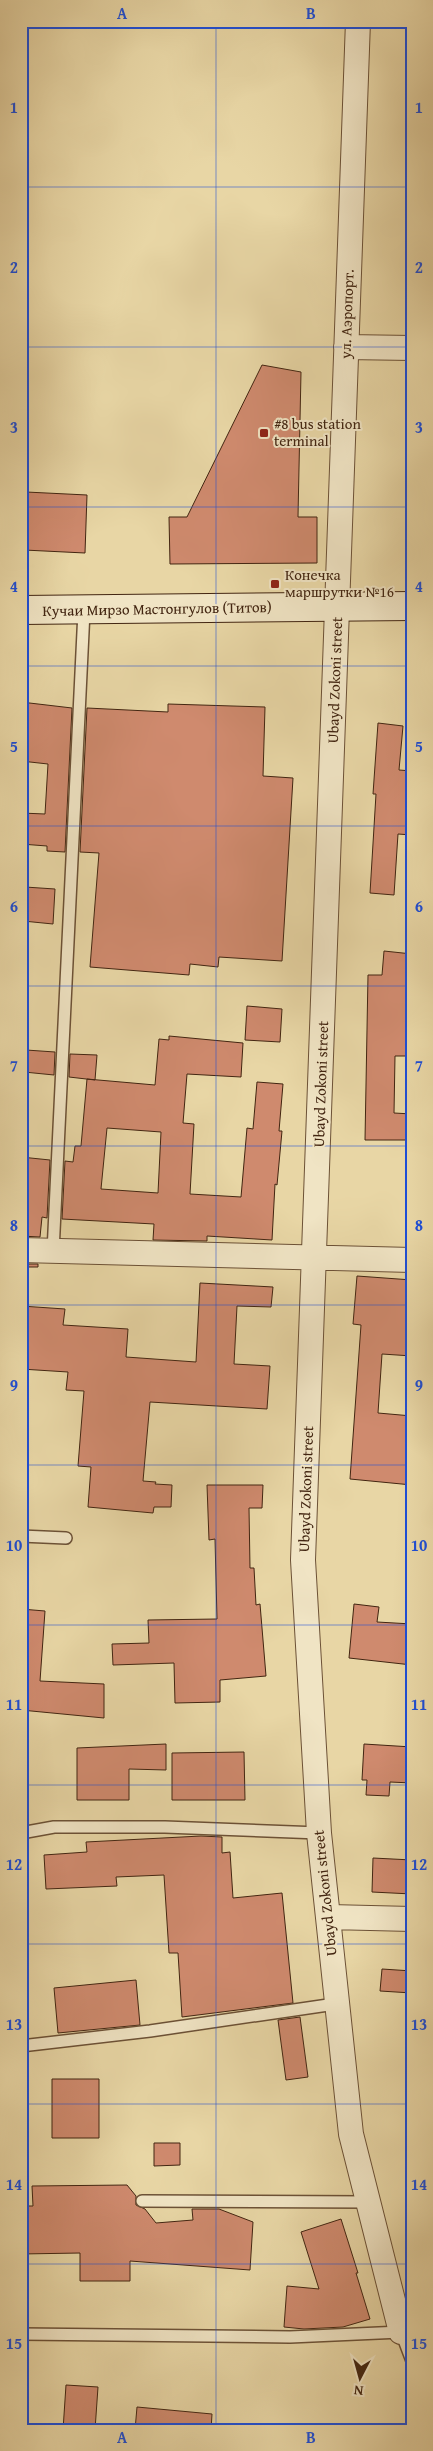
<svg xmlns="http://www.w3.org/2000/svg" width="433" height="2451" font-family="'Gentium Book Plus',serif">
	<rect width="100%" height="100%" fill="#e8d6a5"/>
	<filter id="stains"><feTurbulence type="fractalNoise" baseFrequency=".004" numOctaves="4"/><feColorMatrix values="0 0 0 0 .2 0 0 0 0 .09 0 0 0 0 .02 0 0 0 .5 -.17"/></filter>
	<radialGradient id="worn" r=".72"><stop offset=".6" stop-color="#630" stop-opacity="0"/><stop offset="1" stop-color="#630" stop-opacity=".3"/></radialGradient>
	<path fill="#cf8a6e" stroke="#422511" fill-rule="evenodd" d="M262,365L301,372L298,517H317V563L170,564L169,517H187Z
		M26,492L87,495L85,553L24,550Z
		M21,702L72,708L65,852L47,851V846L21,844V813L45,814L48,764L21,761Z
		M168,704L265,707L263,776L293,778L282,961L219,957L218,967L190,964L189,975L90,967L99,853L80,852L87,708L168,712Z
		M378,723L403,726L399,770L412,771V835L398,834L394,895L370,893L376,794H373Z
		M25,887L55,889L53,924L23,921Z
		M384,951L412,954V1056H395L394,1113L412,1114V1140H365L368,975H382Z
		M247,1006L282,1009L280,1042L245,1040Z
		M169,1036L243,1043L241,1077L187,1074L183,1123L194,1124L190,1194L241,1197L247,1128L253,1129L257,1082L283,1084L279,1131H282L277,1185L275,1184L272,1240L207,1236V1241L153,1240L154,1224L62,1219L65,1161L73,1162L75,1146H81L87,1079L155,1085L159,1039L169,1040ZM107,1128L161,1132L158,1193L101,1189Z
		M26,1050L55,1052L54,1075L24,1072Z
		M70,1054L97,1055L95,1080L69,1077Z
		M21,1157L50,1160L47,1218L42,1217L40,1237L21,1236Z
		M21,1264H38V1267H21Z
		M357,1276L412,1280V1356L382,1354L378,1413L412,1416V1485L350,1479L361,1325L353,1324Z
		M200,1283L273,1287L271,1307L237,1306L234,1364L270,1366L267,1409L150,1402L143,1481L156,1482L155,1484L172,1485L171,1507H154L153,1513L88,1507L91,1467L78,1466L84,1391L66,1390L68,1372L21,1369V1306L65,1309L63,1325L128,1329L126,1357L196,1362Z
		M207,1485H263L262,1508H249L250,1568H254L256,1605L260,1604L266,1676L220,1680V1702L175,1703L174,1663L113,1665L112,1644L149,1643L148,1620L217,1619L215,1539L209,1540Z
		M354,1604L379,1607L377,1622L412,1624V1665L349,1658Z
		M21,1609L45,1611L40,1681L104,1684V1718L21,1710Z
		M166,1744V1770L129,1769V1800H77V1748Z
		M364,1744L412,1747V1783L390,1782L389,1796L366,1795L367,1780H362Z
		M244,1752L245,1800H172V1753Z
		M201,1836L222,1837V1853L230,1852L233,1898L282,1893L293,2003L182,2017L178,1953H169L164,1875L116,1877L117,1886L46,1889L44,1855L87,1852L86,1842Z
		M373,1858L412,1860V1894L372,1892Z
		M382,1969L412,1971V1993L380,1991Z
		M136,1980L140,2025L58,2033L54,1988Z
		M300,2017L308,2077L286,2080L278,2020Z
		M52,2079H99V2138H52Z
		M154,2143H180V2165L154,2166Z
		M127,2185L136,2196V2205L145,2209L156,2223L193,2220L192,2209H219L253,2222L250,2270L130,2261V2281H80V2253L21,2254V2206H33L32,2186Z
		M341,2219L358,2273H356L370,2319L343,2327L304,2329L284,2327L287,2286L319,2289L301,2232Z
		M66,2385L98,2387L95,2430H63Z
		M137,2407L212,2414L211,2430H135Z"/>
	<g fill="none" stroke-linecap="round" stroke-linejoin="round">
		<defs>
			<path id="lane" d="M53,1252L84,611
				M21,1536L66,1538
				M21,1833L54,1827H165L319,1833
				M21,2046L150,2031L335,2004
				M142,2201L369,2202
				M21,2334L290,2337L401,2332L412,2361"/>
			<path id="street" d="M358,21L303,1560L319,1833L351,2134L401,2332L412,2329
				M346,347L412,348
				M21,1250L412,1260
				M329,1917L412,1919"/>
			<path id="secondary" d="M21,610L412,606"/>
		</defs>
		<use href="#lane" stroke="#6c5136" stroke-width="14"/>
		<use href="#street" stroke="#6c5136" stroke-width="26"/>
		<use href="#secondary" stroke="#422511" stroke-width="30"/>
		<use href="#lane" stroke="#f0e4c4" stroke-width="11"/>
		<use href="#street" stroke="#f0e4c4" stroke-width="24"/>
		<use href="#secondary" stroke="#f0e4c4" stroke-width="28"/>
	</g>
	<path fill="none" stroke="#1d4ed8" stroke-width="1" stroke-opacity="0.55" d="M216,21V2430M21,187H412M21,347H412M21,507H412M21,666H412M21,826H412M21,986H412M21,1146H412M21,1305H412M21,1465H412M21,1625H412M21,1785H412M21,1944H412M21,2104H412M21,2264H412"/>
	<g fill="#8f2418" stroke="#f0e4c4" stroke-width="2">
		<rect x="259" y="428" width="10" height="10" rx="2.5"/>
		<rect x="270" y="579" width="10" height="10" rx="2.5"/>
	</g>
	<g text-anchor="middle" stroke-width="4" stroke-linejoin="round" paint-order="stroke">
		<g font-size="15" fill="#422511" stroke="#f0e4c4">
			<text transform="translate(347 314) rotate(-88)" y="5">ул. Аэропорт.</text>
			<text transform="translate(157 609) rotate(-1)" y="5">Кучаи Мирзо Мастонгулов (Титов)</text>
			<text transform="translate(335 680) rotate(-88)" y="5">Ubayd Zokoni street</text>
			<text transform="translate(321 1084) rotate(-88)" y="5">Ubayd Zokoni street</text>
			<text transform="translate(306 1489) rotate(-88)" y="5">Ubayd Zokoni street</text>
			<text transform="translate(325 1893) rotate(-96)" y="5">Ubayd Zokoni street</text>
		</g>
		<g font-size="15" fill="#422511" stroke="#f0e4c4" text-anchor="start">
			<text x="274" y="429">#8 bus station<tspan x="274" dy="17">terminal</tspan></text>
			<text x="285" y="580">Конечка<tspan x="285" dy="17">маршрутки №16</tspan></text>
		</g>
	</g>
	<rect width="433" height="2451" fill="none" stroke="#e8d6a5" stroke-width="55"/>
	<g transform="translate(360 2378) rotate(186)" stroke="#f0e4c4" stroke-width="4" paint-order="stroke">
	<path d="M0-4L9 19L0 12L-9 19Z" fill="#422511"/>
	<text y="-8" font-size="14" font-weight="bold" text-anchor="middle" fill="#422511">N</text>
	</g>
	<rect x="28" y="28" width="378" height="2396" fill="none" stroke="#1d4ed8" stroke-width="2"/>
	<g font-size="16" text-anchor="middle" font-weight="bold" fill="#1d4ed8">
		<text x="122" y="19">A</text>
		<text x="311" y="19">B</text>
		<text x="14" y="113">1</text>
		<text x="419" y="113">1</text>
		<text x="14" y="273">2</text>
		<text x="419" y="273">2</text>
		<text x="14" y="433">3</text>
		<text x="419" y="433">3</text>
		<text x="14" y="592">4</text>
		<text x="419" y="592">4</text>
		<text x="14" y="752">5</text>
		<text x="419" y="752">5</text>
		<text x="14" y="912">6</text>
		<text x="419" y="912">6</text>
		<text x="14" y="1071">7</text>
		<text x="419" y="1071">7</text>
		<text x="14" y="1231">8</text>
		<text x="419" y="1231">8</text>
		<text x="14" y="1391">9</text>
		<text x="419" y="1391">9</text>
		<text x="14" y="1551">10</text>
		<text x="419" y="1551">10</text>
		<text x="14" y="1710">11</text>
		<text x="419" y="1710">11</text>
		<text x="14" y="1870">12</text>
		<text x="419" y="1870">12</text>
		<text x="14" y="2030">13</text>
		<text x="419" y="2030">13</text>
		<text x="14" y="2190">14</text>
		<text x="419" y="2190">14</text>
		<text x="14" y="2349">15</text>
		<text x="419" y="2349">15</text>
		<text x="122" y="2443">A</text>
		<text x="311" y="2443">B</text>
	</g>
	<rect width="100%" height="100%" filter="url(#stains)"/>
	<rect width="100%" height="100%" fill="url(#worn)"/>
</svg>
